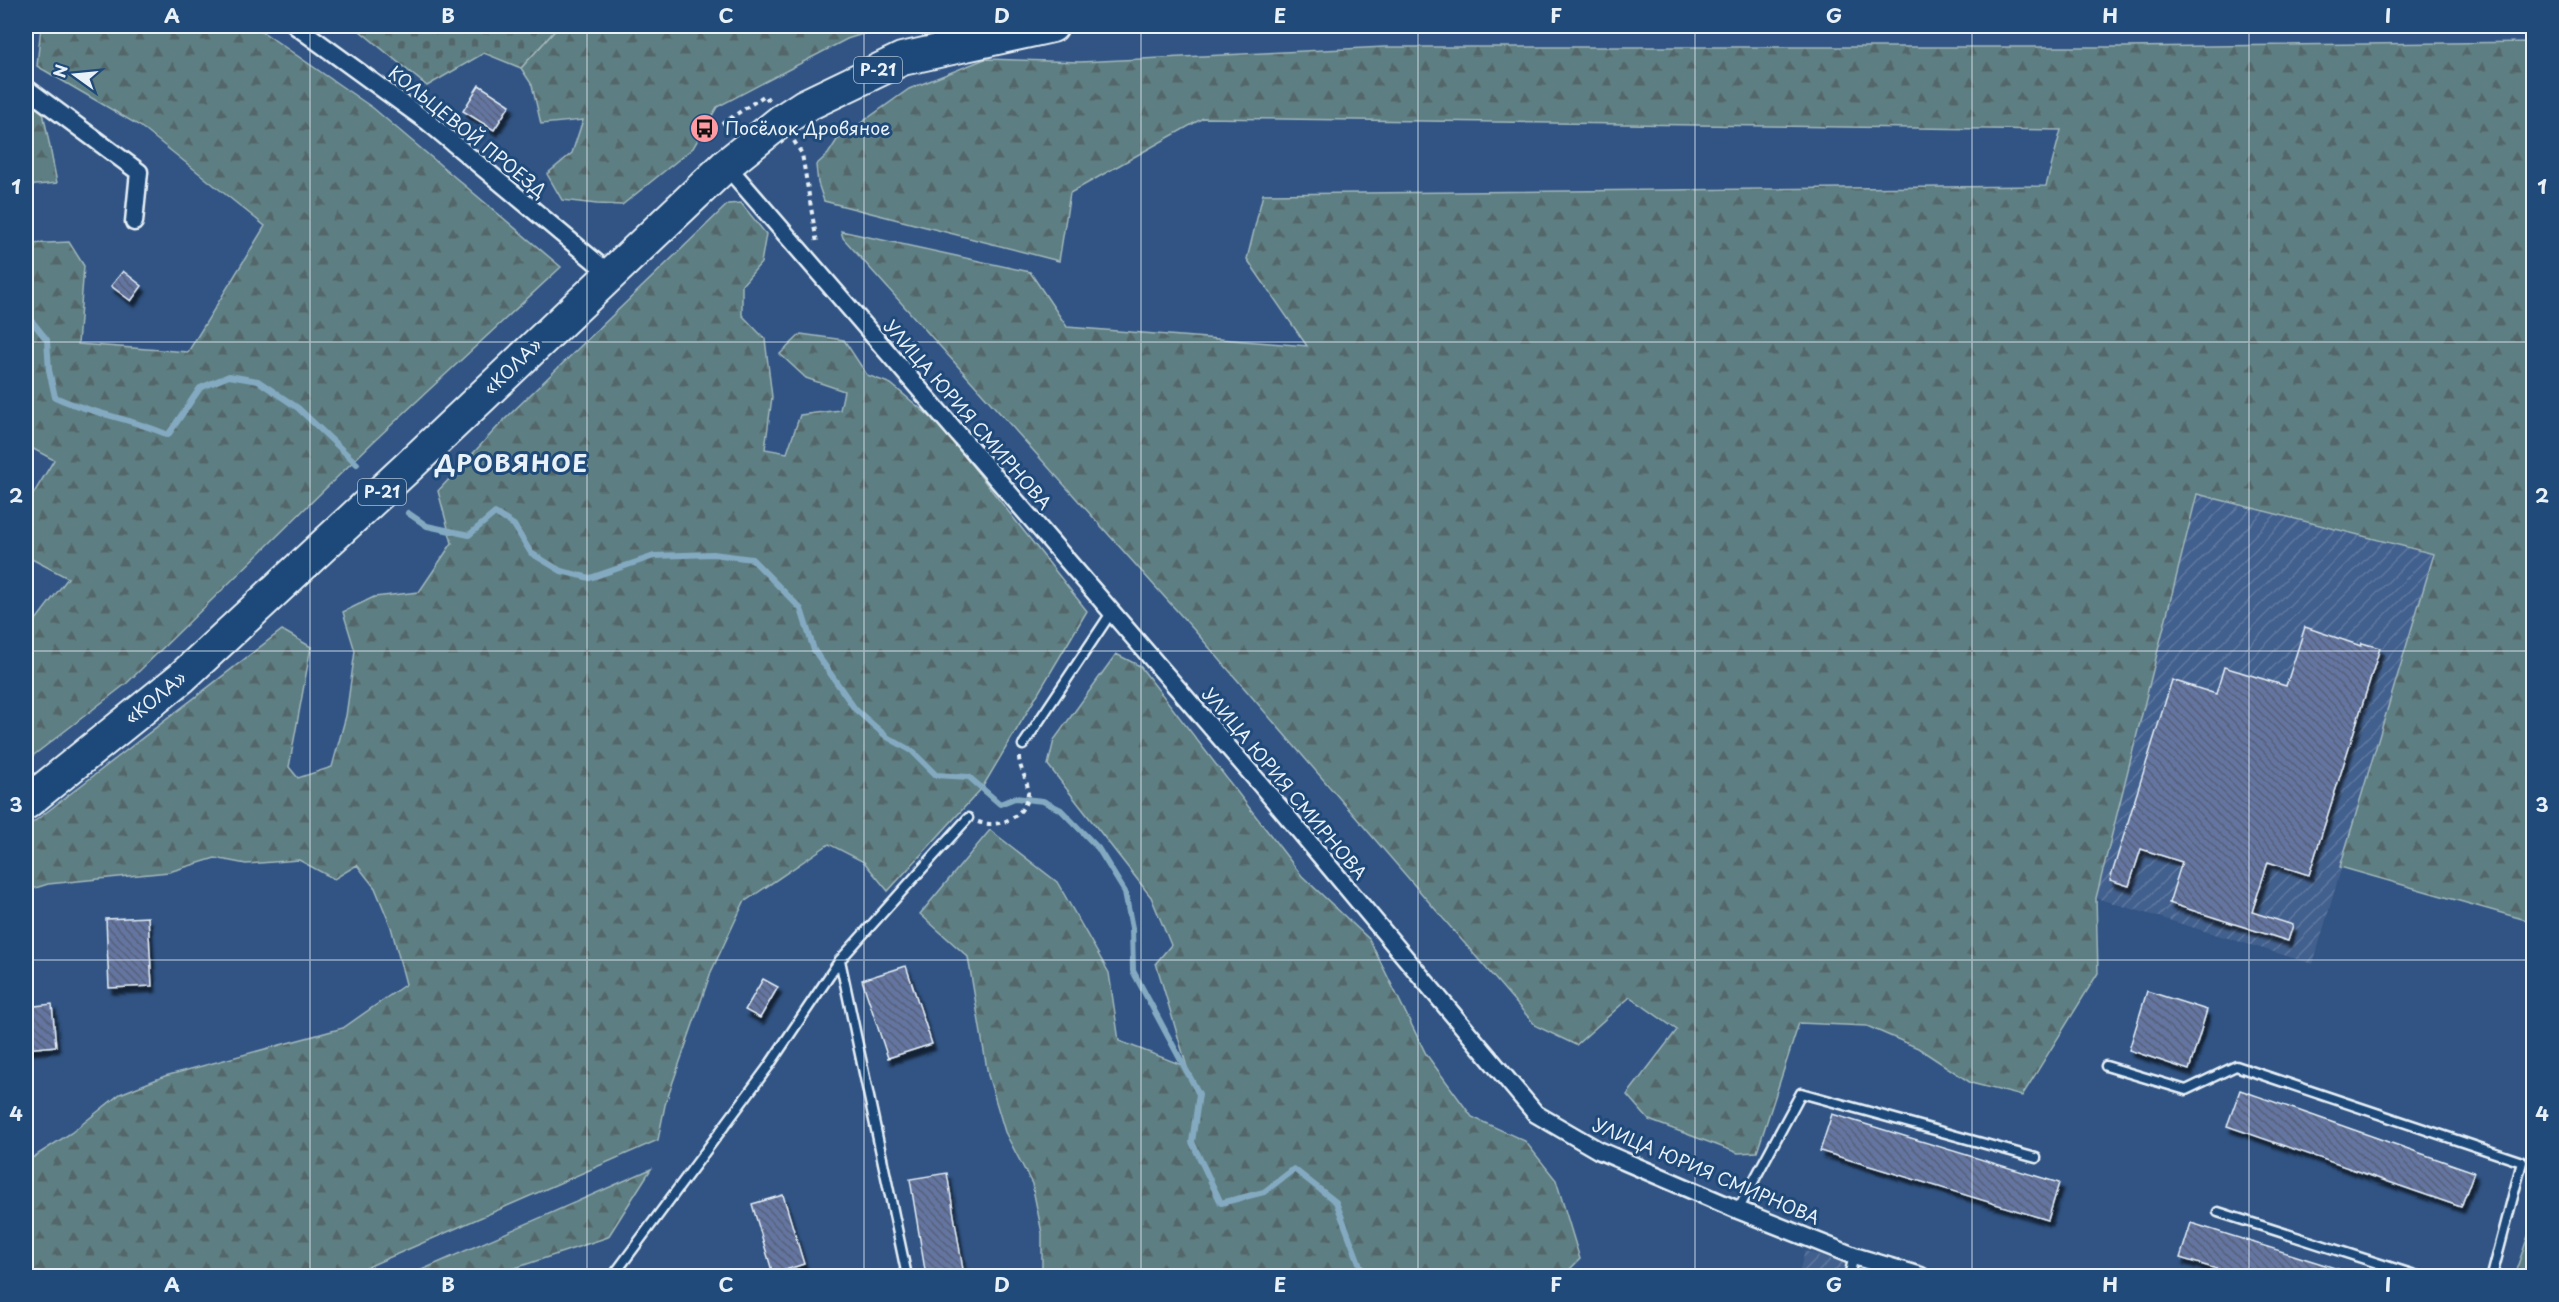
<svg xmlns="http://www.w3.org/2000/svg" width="2559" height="1302" font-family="'Playpen Sans',sans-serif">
	<defs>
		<pattern id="industrial-furrows" width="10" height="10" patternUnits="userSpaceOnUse" patternTransform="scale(1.5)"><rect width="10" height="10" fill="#43618e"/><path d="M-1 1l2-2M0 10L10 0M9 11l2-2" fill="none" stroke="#5e789f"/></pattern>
		<pattern id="forest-firs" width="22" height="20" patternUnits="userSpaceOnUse" patternTransform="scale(1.5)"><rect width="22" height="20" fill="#5d7e82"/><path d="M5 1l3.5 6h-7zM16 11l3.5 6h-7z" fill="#536669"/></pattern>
		<pattern id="cemetery-stones" width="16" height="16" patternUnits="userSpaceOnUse" patternTransform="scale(1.5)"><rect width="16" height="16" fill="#5d7e82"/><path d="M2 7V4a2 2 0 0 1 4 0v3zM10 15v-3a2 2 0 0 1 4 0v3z" fill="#536669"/></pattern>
		<pattern id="building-back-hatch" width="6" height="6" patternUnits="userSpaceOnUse" patternTransform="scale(1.5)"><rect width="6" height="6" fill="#6374a0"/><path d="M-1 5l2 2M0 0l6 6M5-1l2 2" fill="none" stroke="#566079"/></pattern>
		<filter id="shadow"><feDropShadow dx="3.5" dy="6" stdDeviation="1.5" flood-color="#0009"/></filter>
	</defs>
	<rect width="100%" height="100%" fill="#315484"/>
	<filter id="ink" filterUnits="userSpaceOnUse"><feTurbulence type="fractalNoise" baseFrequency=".0167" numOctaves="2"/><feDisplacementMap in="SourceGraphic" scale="12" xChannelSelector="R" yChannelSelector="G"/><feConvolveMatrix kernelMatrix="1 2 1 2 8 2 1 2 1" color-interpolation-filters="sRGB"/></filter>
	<g filter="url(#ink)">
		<path fill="url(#industrial-furrows)" d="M2197,494L2434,554L2313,964L2096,898Z
			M1805,1251L1887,1276H1798Z"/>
		<path fill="url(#forest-firs)" stroke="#a2b8bd" stroke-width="1.5" d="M41,26H254L373,108L561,267L373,442L127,683L26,761V633L68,578L26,556V506L54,460L26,445V244L69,242L84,266L78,344L188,352L265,226L140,126L37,66Z
			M559,26H888L847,39L717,107L693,148L622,205L597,204L562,200L547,174L572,153L583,120L541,124L532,85L521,68Z
			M2533,42V922L2340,867L2434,554L2197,494L2096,898L2098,973L2022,1096L1971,1083L1918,1048L1867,1026L1799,1023L1757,1152L1738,1153L1649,1120L1627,1095L1677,1030L1630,997L1576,1045L1536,1026L1195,631L843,238L841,231L1030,272L1067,327L1307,346L1247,259L1263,194L2046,186L2061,130L1203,118L1070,193L1059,261L824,201L818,183L816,165L828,154L837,140L909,89L985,59L1080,62L1385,47H2124Z
			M26,100L43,112L57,183L26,186Z
			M741,203L766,234L761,263L742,285V315L765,339L772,397L765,449L787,453L800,415L840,410L844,391L806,378L780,354L801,334L844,340L867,375L891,384L940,425L1087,611L982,788L888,891L864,862L829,844L744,902L711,972L665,1105L658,1140L347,1276H26V1162L71,1133L120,1094L165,1076L343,1028L406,984L391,927L375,888L357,865L334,879L299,860L246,864L215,858L169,872L48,884L26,891V828L282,630L311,647L289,767L298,778L332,767L346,716L355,651L343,612L374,597L419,592L452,543L438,491L503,421L728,204Z
			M1116,654L1140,666L1302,876L1369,939L1426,1054L1472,1117L1525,1141L1556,1180L1580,1259L1563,1276H1042V1233L1032,1184L1005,1132L988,1075L968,957L920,914L990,830L1057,882L1109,973L1119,1041L1187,1067L1156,963L1171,945L1151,897L1048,765L1054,740Z
			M651,1169L608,1237L491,1276H408Z
			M2533,1222V1276H2514Z"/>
		<path fill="url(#cemetery-stones)" stroke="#a2b8bd" stroke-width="1.5" d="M354,26H559L521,68L484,53L427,86Z"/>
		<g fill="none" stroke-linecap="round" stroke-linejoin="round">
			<path stroke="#84aac1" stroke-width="6" d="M26,314L47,340L49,370L55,397C91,414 131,418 168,435L200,388L229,376L258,381L298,408L357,464
				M408,513L427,526L469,535L495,513L514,525L531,553L561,571L590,578L654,556L713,554L752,559L801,609L814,650L855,709L887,737L912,751L936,775L969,777L1000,804L1015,798L1043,801L1061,810L1098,848L1125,892L1132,928L1133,971L1199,1094L1192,1142L1221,1203L1264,1192L1294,1169L1336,1202L1364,1276"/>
		</g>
		<path fill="url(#building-back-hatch)" stroke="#e8f1f8" stroke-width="1.5" filter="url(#shadow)" d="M479,85L510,105L494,130L463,111Z
			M123,271L142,286L131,301L111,286Z
			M2305,627L2361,646L2362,643L2380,648L2309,875L2268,862L2252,912L2293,925L2288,941L2169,903L2182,862L2141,849L2129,886L2110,880L2172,680L2216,694L2224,667L2286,686Z
			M148,917L152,986L109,988L106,919Z
			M906,966L932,1044L888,1058L862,980Z
			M763,979L778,987L760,1018L745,1010Z
			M2147,991L2207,1010L2189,1070L2129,1050Z
			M52,1004L56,1046L26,1049V1007Z
			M2240,1090L2474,1172L2461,1207L2227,1126Z
			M1832,1114L2059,1183L2048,1220L1820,1151Z
			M947,1173L964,1276H926L910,1179Z
			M783,1195L804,1264L773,1274L752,1204Z
			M2191,1223L2351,1273V1276H2240L2180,1258Z"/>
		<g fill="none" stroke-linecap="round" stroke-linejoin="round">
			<defs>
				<path id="lane" d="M1023,745L1111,613
					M840,960L907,1276
					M2106,1066L2186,1090L2236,1066L2522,1162L2492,1276
					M1738,1210L1801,1093L2036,1158
					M2218,1212L2418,1276
					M613,1276L768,1067L840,960L968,818
					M1849,1276L1854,1256"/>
				<path id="street" d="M296,26L428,122L610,274
					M26,88L139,172L134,222
					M726,165L1261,785L1536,1114L1598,1150L1738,1210L1854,1256L1921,1276"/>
				<path id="highway" d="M26,803L181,678L409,466L726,165L781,121L804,106L902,59L1052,26"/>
			</defs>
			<use href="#lane" stroke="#e8f1f8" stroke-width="13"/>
			<use href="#street" stroke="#e8f1f8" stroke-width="21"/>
			<use href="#highway" stroke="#e8f1f8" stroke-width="36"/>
			<path stroke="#e8f1f8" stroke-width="4" stroke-dasharray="4.5 4.5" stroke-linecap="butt" d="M722,124L765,95L769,101
				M794,141L802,154L817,243
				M978,822C999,829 1026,817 1028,793C1029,781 1019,769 1019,757"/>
			<use href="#lane" stroke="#1f4a7a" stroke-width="8"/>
			<use href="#street" stroke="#1f4a7a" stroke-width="16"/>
			<use href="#highway" stroke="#1f4a7a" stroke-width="32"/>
		</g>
	</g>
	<path fill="none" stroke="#e8f1f8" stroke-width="1.5" stroke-opacity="0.55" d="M310,26V1276M587,26V1276M864,26V1276M1141,26V1276M1418,26V1276M1695,26V1276M1972,26V1276M2249,26V1276M26,342H2534M26,651H2534M26,960H2534"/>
	<defs>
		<symbol id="bus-disc" viewBox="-11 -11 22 22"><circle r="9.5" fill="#ff9aa2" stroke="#1f4a7a"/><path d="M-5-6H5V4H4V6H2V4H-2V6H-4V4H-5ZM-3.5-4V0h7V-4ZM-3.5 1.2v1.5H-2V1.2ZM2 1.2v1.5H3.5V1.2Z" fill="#111"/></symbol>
	</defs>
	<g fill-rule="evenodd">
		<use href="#bus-disc" x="688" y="112" width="33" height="33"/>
	</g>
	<g text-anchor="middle" stroke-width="6" stroke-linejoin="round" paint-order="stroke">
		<g fill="#1f4a7a" stroke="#acbfd2" stroke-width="1.5">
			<rect x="854" y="57" width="48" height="26" rx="4.5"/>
			<rect x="358" y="479" width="48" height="26" rx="4.5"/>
		</g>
		<g font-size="16" font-weight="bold" fill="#e8f1f8">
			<text x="878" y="76">Р-21</text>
			<text x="382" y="498">Р-21</text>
		</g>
		<g font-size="18" fill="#e8f1f8" stroke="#1f4a7a" text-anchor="start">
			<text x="725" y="135">Посёлок Дровяное</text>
		</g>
		<g font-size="18" fill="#e8f1f8" stroke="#1f4a7a">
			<text transform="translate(467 132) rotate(39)" y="6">КОЛЬЦЕВОЙ ПРОЕЗД</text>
			<text transform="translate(513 367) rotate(-44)" y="6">«КОЛА»</text>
			<text transform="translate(967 415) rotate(49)" y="6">УЛИЦА ЮРИЯ СМИРНОВА</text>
			<text transform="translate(156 698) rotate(-39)" y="6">«КОЛА»</text>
			<text transform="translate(1284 784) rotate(50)" y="6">УЛИЦА ЮРИЯ СМИРНОВА</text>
			<text transform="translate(1706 1172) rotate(23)" y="6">УЛИЦА ЮРИЯ СМИРНОВА</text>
		</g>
		<g font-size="24" font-weight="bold" letter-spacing="1.5" fill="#e8f1f8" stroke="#1f4a7a">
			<text x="512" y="472">ДРОВЯНОЕ</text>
		</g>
	</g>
	<rect width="2559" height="1302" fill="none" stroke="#1f4a7a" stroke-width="66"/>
	<g transform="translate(75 75) rotate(285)" stroke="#1f4a7a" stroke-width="4.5" paint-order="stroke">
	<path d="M0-4.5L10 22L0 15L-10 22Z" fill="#e8f1f8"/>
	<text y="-9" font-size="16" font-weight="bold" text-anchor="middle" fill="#e8f1f8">N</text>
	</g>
	<rect x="33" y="33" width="2493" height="1236" fill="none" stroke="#e8f1f8" stroke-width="2"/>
	<g font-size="20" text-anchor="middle" font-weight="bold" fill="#e8f1f8">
		<text x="172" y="23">A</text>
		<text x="448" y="23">B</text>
		<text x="726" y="23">C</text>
		<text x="1002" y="23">D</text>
		<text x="1280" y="23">E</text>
		<text x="1556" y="23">F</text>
		<text x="1834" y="23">G</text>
		<text x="2110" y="23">H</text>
		<text x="2388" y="23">I</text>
		<text x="16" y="194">1</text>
		<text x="2542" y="194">1</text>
		<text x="16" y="503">2</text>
		<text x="2542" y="503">2</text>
		<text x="16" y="812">3</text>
		<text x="2542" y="812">3</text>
		<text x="16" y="1121">4</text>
		<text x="2542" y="1121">4</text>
		<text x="172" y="1292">A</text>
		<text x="448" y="1292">B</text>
		<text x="726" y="1292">C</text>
		<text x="1002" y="1292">D</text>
		<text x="1280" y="1292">E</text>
		<text x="1556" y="1292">F</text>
		<text x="1834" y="1292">G</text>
		<text x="2110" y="1292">H</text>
		<text x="2388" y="1292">I</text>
	</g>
</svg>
